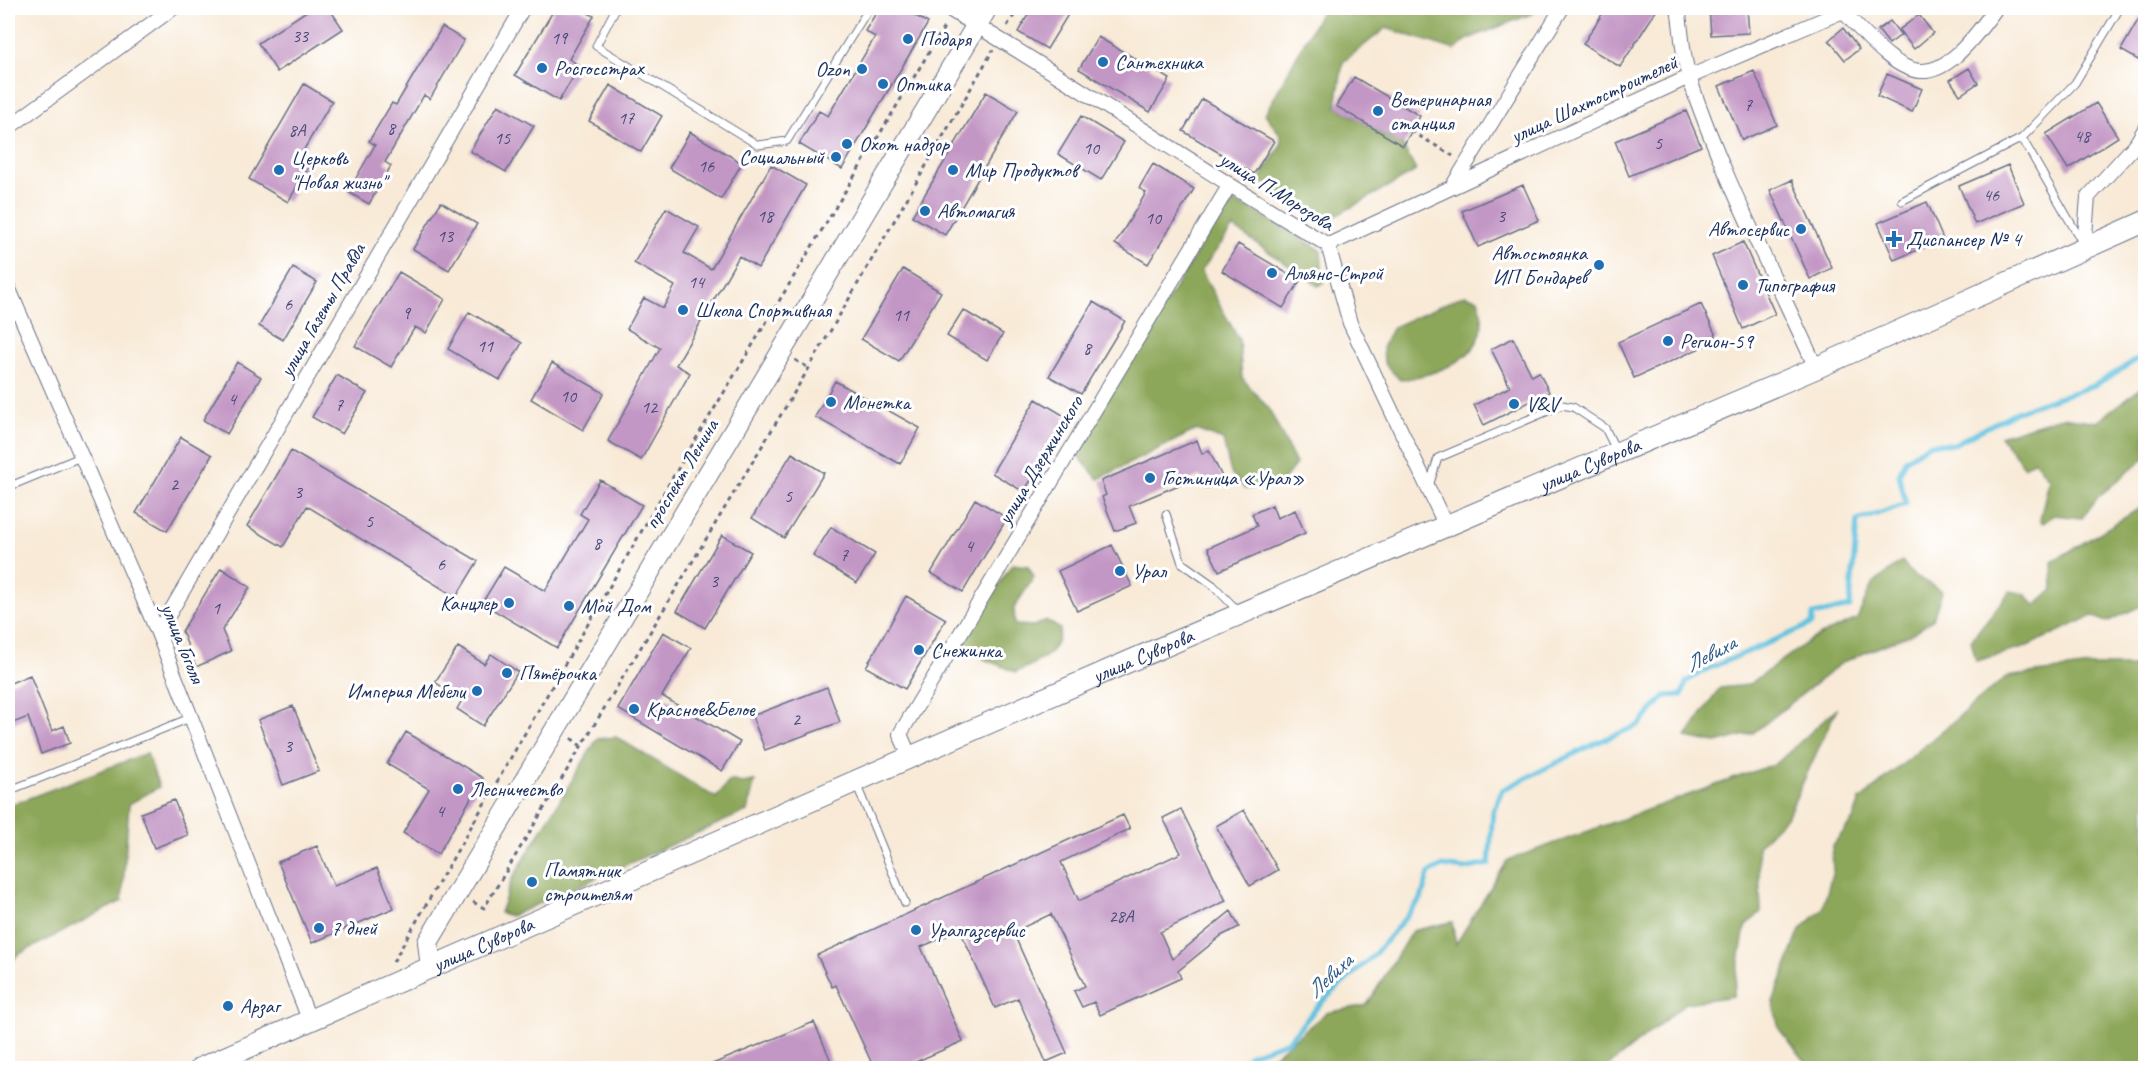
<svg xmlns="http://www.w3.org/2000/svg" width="2153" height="1076" font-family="Caveat,sans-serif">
	<rect width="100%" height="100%" fill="#fff"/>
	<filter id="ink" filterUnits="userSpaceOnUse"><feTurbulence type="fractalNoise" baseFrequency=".0167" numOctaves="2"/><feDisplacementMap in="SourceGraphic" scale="12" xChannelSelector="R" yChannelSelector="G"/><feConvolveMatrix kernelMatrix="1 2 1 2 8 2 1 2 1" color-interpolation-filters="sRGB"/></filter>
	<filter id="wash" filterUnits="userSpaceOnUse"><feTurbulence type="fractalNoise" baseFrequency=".008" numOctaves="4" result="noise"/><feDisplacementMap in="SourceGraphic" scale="24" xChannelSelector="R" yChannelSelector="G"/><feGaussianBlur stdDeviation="1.35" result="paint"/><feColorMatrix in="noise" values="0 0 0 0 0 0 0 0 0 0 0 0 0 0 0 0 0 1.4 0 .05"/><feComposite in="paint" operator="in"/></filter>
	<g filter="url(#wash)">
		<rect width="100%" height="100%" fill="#f8ead7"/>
		<path fill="#8da75a" stroke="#546b5c" stroke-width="1.5" d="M1323,8H1534V13L1468,39L1455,50L1386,28L1343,62L1336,106L1403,146L1416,171L1327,221L1259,180L1282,143L1280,134L1265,114Z
			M1229,200L1251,209L1321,250L1323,283L1318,286L1233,227L1201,271L1239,340L1242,378L1269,409L1296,464L1281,483L1245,489L1231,473L1223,440L1196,430L1098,479L1075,452Z
			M1464,295L1478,299C1481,310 1484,321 1481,332C1473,364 1428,376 1400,380L1384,363L1383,346L1393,327Z
			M2145,384V458L2098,497L2082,518L2054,515L2043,523L2040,520L2049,479L2034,460L2025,467L2000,436L2062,417L2097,422Z
			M2145,505V604L2107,622L2092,616L2023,648L1976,661L1971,640L2010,591L2026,594L2035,606L2053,590L2052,562Z
			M1902,561L1912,574L1942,591L1933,619L1915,632L1843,662L1753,733L1716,743L1686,737L1720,688L1748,685L1812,639L1857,619L1872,585Z
			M1012,564L1028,566L1034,577L1014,608L1015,625L1034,626L1046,620L1060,629C1059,654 1037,663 1016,672L984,659L963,641Z
			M2091,666H2145V1068H1811L1779,1029L1773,1002L1800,930L1822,910L1833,871L1832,846L1853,820L1860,800L2006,677Z
			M1837,708L1788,815L1758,846L1761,912L1745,927L1733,996L1686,1003L1606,1068H1259L1326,1013L1367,1005L1412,931L1452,922L1456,944L1508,860L1777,763Z
			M616,737L716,798L730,780L742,783L755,781L747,811L511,916L500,913L512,879L597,739Z
			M147,753L159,787L129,804L122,901L17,955L8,969V806Z"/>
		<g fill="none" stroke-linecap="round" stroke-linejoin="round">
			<path stroke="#62c2e0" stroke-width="5" d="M1237,1068L1251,1054L1288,1041L1321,1003L1373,956L1421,899L1429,873L1443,866L1464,869L1489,864L1493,811L1502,790L1596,743L1639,725L1665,696L1682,695L1686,682L1703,671L1812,624L1813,615L1850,607L1857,521L1906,504L1899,475L1905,460L1929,444H1954L2018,411L2095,385L2146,354"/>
		</g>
		<g id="blocks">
			<path fill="#c397c5" d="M311,8H329L343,29L277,72L258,43Z
				M555,8H579L594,16L569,59L580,66L559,101L515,75Z
				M879,8H902L928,23L842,169L799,144L819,111L828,116L875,37L865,31Z
				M1032,8H1072L1047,49L1018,32Z
				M1606,8H1658L1620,67L1583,44Z
				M1709,8H1747L1749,33L1711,35Z
				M2145,8V64L2121,50Z
				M1919,15L1933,33L1914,49L1899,30Z
				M1890,21L1901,35L1889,44L1878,30Z
				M442,27L464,40L430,99L424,95L385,162L391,166L369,204L348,192L375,145L369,141L392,103L396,105Z
				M1843,28L1859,49L1845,60L1829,40Z
				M1098,37L1170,79L1150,112L1079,69Z
				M1969,68L1978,83L1960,95L1950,80Z
				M1754,71L1777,125L1742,140L1719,86Z
				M1887,74L1922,89L1912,112L1877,96Z
				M1354,77L1420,116L1403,146L1336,106Z
				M304,84L332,101L299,158L310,165L288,202L249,179Z
				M610,85L662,116L641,152L589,121Z
				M986,92L1018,111L945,235L912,216Z
				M1202,99L1274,141L1254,174L1183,131Z
				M2096,103L2118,137L2068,169L2046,134Z
				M498,105L534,126L506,172L470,151Z
				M1686,111L1701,146L1629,176L1615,141Z
				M1081,116L1124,142L1101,180L1058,154Z
				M690,132L742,163L721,199L669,168Z
				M1153,164L1194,189L1148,264L1115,244L1146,193L1139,188Z
				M771,165L806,185L758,268L739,256L676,365L690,373L641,460L608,441L660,348L627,329L644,298L663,308L675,286L634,263L666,208L699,227L684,253L711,269Z
				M2008,165L2024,203L1975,224L1959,186Z
				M1792,180L1832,268L1810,279L1770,190Z
				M1523,185L1539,220L1478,247L1462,211Z
				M441,202L477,224L449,270L413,249Z
				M1927,202L1943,239L1894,260L1878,223Z
				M1743,242L1775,314L1743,329L1712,256Z
				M1238,244L1300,281L1283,308L1222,271Z
				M293,268L317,282L283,340L259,326Z
				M903,269L941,292L899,361L861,339Z
				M399,272L445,299L426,333L415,327L391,367L355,346Z
				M1093,302L1125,321L1081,394L1049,376Z
				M1701,304L1718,340L1634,378L1618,342Z
				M963,310L1003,334L987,360L947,336Z
				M469,312L522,343L500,380L448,349Z
				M1513,338L1532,376L1539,372L1549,392L1484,425L1474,405L1510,387L1491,349Z
				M237,362L261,377L227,434L203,420Z
				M552,363L604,393L583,430L531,399Z
				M337,375L367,393L342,434L312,417Z
				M835,381L920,428L900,464L815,417Z
				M1036,399L1068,418L1024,492L992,473Z
				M181,437L212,455L167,531L136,513Z
				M1197,440L1202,454L1209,450L1224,481L1206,489L1200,476L1129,506L1136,523L1115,531L1102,497L1106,495L1101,481Z
				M291,451L478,561L456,597L307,506L283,547L247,526Z
				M792,453L824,473L784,538L752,518Z
				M600,480L642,505L557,648L482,603L504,567L545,591L588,519L580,514Z
				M975,499L1007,518L963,592L931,573Z
				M1272,505L1277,518L1295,510L1305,533L1219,571L1208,548L1257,526L1252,514Z
				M831,527L875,554L857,583L813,556Z
				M722,535L751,552L705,628L677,611Z
				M1112,545L1132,586L1077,611L1058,571Z
				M221,568L250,587L222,630L231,651L196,667L182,631Z
				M906,596L946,619L905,689L866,667Z
				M663,632L691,648L662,696L740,742L722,771L618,709Z
				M458,647L484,664L491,654L518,672L483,726L457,709L462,700L435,682Z
				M30,675L52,731L64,726L70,743L41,754L28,717L8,725V684Z
				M827,687L840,722L765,750L752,716Z
				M293,706L319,771L283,785L258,720Z
				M406,732L483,778L438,854L403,833L429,789L387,764Z
				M174,800L188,835L154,848L141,813Z
				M1181,809L1226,901L1160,932L1172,959L1231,911L1239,927L1221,936L1178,971L1181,978L1100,1015L1094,1002L1082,1007L1074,991L1085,986L1051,914L1013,932L1067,1053L1046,1062L1018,998L995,1008L960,930L921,947L963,1041L902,1068H874L836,985L832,987L817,955L1123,815L1130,829L1061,862L1079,901L1181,853L1163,818Z
				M1244,810L1278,870L1250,886L1216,826Z
				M317,846L334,886L377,868L394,908L312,943L278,862Z
				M814,1022L831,1061L813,1068H703Z"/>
		</g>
	</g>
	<g filter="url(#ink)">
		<use href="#blocks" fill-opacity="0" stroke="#687088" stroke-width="1.5"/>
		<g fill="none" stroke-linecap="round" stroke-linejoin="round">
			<defs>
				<path id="service" d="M616,8L596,46L758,145L787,141L869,8
					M2022,138L2075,83L2120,8
					M1902,201L2022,138L2083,244
					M1429,486L1438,458L1562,405L1573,407L1605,428L1616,450
					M8,487L83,456
					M1166,514L1182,563L1213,585L1239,612
					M856,783L905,903
					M8,791L190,718"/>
				<path id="minor" d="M947,8C1076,83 1199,169 1328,245L1350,323L1446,526
					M1678,8C1682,31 1682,57 1690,80C1723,179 1773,272 1816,368
					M1843,11C1911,86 1932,97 1996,8
					M8,128L173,8
					M1452,187L1562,8
					M1328,245L1689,77L1843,11
					M2084,248L2088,197L2136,144L2146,127
					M8,287L158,633L309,1019
					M158,633L523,8
					M910,757L900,734L1229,186"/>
				<path id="secondary" d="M431,968L428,942L987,8"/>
				<g id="primary">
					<path id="s1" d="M201,1068L1130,661L1816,368L2146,221"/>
				</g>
			</defs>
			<use href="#service" stroke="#687088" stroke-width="9"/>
			<use href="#minor" stroke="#687088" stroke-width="16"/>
			<use href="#secondary" stroke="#687088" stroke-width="22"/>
			<use href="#primary" stroke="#687088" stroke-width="23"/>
			<path stroke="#687088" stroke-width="3" stroke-dasharray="4.5 4.5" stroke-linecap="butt" d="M1007,26L1019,8
				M1411,131L1453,156
				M795,360L809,368
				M571,738L581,746
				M473,902L484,908L809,368L993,50
				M393,962L667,487L946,24"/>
			<use href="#service" stroke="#fff" stroke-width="7"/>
			<use href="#minor" stroke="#fff" stroke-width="14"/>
			<use href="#secondary" stroke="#fff" stroke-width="20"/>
			<use href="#primary" stroke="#fff" stroke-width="21"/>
		</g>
	</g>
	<g fill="#1f6fb2" stroke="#fff" stroke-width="2">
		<circle cx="908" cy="39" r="6"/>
		<circle cx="1103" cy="62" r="6"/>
		<circle cx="542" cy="68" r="6"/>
		<circle cx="862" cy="69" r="6"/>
		<circle cx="883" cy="84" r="6"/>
		<circle cx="1378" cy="111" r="6"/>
		<circle cx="847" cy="144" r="6"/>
		<circle cx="836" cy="157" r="6"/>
		<circle cx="279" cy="170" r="6"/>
		<circle cx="953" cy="170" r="6"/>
		<circle cx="925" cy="211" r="6"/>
		<circle cx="1801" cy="229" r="6"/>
		<path d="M1891 230h6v6h6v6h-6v6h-6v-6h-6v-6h6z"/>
		<circle cx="1599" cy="265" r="6"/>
		<circle cx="1272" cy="273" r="6"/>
		<circle cx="1743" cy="285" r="6"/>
		<circle cx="683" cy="310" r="6"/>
		<circle cx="1668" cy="341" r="6"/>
		<circle cx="831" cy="402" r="6"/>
		<circle cx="1514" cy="404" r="6"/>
		<circle cx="1150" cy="478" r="6"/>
		<circle cx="1120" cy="571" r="6"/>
		<circle cx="509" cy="603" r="6"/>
		<circle cx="569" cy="606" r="6"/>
		<circle cx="919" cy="650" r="6"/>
		<circle cx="507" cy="673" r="6"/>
		<circle cx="477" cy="691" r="6"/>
		<circle cx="634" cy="709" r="6"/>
		<circle cx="458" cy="789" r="6"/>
		<circle cx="532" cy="882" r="6"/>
		<circle cx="319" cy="928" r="6"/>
		<circle cx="916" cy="930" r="6"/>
		<circle cx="228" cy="1006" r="6"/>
	</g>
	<g text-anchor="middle" stroke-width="6" stroke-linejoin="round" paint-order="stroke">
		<g font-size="18" fill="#454978">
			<text x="300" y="42">33</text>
			<text x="559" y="44">19</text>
			<text x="1748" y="111">7</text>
			<text x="626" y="124">17</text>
			<text x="391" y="134">8</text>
			<text x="297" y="136">8А</text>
			<text x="2082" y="142">48</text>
			<text x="502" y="144">15</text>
			<text x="1658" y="149">5</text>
			<text x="1091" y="154">10</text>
			<text x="706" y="172">16</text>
			<text x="1991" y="201">46</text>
			<text x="765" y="222">18</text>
			<text x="1501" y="222">3</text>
			<text x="1153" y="224">10</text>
			<text x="445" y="242">13</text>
			<text x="696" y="288">14</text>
			<text x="288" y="310">6</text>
			<text x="406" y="319">9</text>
			<text x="901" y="321">11</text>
			<text x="485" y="352">11</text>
			<text x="1087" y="354">8</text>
			<text x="568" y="402">10</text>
			<text x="232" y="405">4</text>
			<text x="339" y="411">7</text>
			<text x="649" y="413">12</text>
			<text x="174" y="490">2</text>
			<text x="298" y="498">3</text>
			<text x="788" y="502">5</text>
			<text x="369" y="527">5</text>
			<text x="597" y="549">8</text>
			<text x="969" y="552">4</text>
			<text x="844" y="561">7</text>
			<text x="441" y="570">6</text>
			<text x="714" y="587">3</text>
			<text x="216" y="614">1</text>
			<text x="796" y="725">2</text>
			<text x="288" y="752">3</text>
			<text x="440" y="817">4</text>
			<text x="1121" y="922">28А</text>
		</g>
		<g font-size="21" fill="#1b2f5e" stroke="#fff" text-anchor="start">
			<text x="920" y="46">Подаря</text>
			<text x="1115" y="69">Сантехника</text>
			<text x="554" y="75">Росгосстрах</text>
			<text x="850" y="76" text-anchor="end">Ozon</text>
			<text x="895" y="91">Оптика</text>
			<text x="1390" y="106">Ветеринарная<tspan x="1390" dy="24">станция</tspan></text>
			<text x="859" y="151">Охот надзор</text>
			<text x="824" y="164" text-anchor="end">Социальный</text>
			<text x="291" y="165">Церковь<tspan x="291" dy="24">"Новая жизнь"</tspan></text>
			<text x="965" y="177">Мир Продуктов</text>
			<text x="937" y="218">Автомагия</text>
			<text x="1789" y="236" text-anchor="end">Автосервис</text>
			<text x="1906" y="246">Диспансер № 4</text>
			<text x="1587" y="260" text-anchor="end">Автостоянка<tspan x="1587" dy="24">ИП Бондарев</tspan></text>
			<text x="1284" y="280">Альянс-Строй</text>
			<text x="1755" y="292">Типография</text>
			<text x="695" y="317">Школа Спортивная</text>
			<text x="1680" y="348">Регион-59</text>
			<text x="843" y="409">Монетка</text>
			<text x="1526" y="411">V&amp;V</text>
			<text x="1162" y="485">Гостиница «Урал»</text>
			<text x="1132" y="578">Урал</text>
			<text x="497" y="610" text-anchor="end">Канцлер</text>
			<text x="581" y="613">Мой Дом</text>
			<text x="931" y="657">Снежинка</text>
			<text x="519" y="680">Пятёрочка</text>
			<text x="465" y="698" text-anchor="end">Империя Мебели</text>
			<text x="646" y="716">Красное&amp;Белое</text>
			<text x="470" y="796">Лесничество</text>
			<text x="544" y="877">Памятник<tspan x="544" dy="24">строителям</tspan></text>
			<text x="331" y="935">7 дней</text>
			<text x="928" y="937">Уралгазсервис</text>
			<text x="240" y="1013">Арзаг</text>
		</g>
		<g font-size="21" fill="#1b2f5e" stroke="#fff">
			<text transform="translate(1594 99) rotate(-25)" y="7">улица Шахтостроителей</text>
			<text transform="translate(1277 191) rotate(32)" y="7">улица П.Морозова</text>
			<text transform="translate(322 310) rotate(-60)" y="7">улица Газеты Правда</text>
			<text transform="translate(1040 460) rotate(-59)" y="7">улица Дзержинского</text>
			<text dy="7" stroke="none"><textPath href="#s1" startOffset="1514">улица Суворова</textPath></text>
			<text transform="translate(681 474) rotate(-59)" y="7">проспект Ленина</text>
			<text transform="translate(183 643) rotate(68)" y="7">улица Гоголя</text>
			<text dy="7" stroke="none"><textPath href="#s1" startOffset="1028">улица Суворова</textPath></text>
			<text dy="7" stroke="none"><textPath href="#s1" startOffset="308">улица Суворова</textPath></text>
		</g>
		<g font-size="22" font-style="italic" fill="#305b85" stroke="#fff">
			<text transform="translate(1710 653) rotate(-28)" y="8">Левиха</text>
			<text transform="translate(1329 975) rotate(-43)" y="8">Левиха</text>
		</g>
	</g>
	<rect width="2153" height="1076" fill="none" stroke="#fff" stroke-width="30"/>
</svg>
